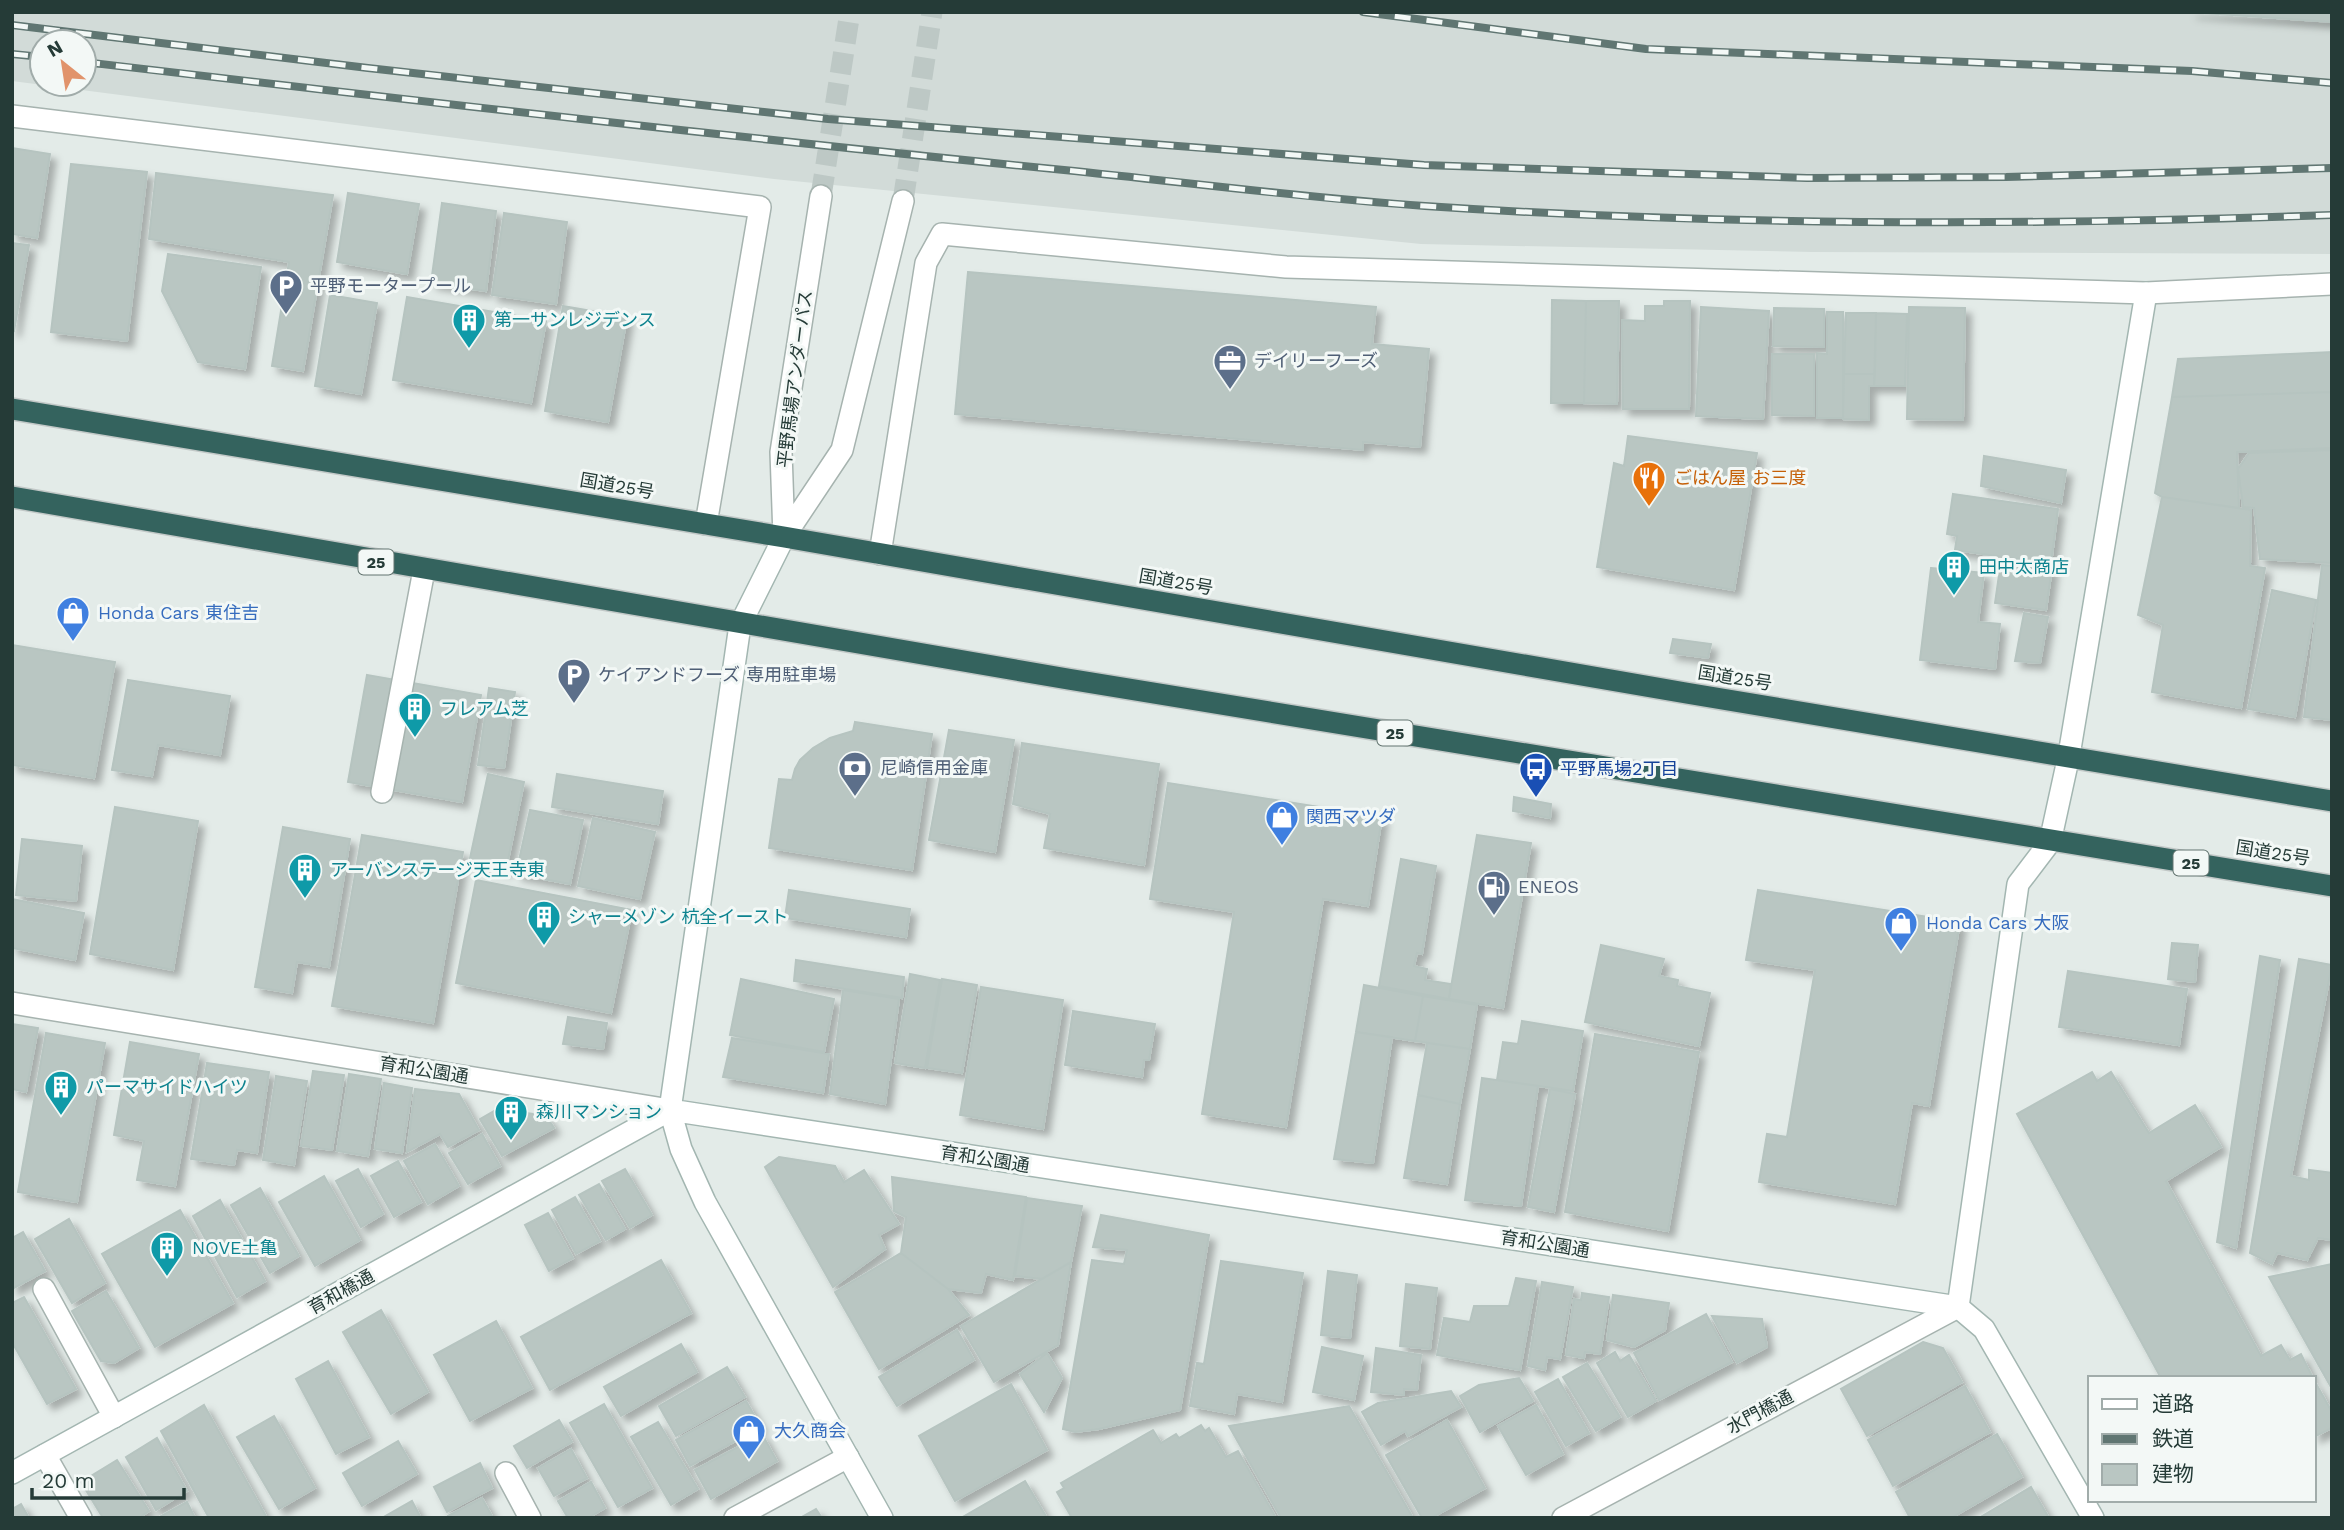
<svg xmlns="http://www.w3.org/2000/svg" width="2344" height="1530" font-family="'Work Sans','Noto Sans JP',sans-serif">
	<defs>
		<filter id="shadow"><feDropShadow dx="6" dy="6" stdDeviation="3.5" flood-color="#0004"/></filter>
	</defs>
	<rect width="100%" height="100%" fill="#e3ebe8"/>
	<path fill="#d2dbd8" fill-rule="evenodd" d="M12,12H2332V254L1812,252L1421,244L774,179L12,81ZM42,42H84V84H42Z"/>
	<path fill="#b9c6c2" stroke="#b6c4c0" stroke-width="2" filter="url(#shadow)" d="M2190,12H2332V22Z
		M12,148L50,154L37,238L12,234Z
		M71,164L147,172L127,341L51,332Z
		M156,173L333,195L303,371L272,366L289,262L149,239Z
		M348,193L419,204L407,274L337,262Z
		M442,203L496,211L486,291L431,283Z
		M504,213L567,222L556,304L492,295Z
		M12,243L29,245L14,331L12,330Z
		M168,254L261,267L245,369L198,362L162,291Z
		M968,272L1376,307L1372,344L1429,349L1420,447L1363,442V450L955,414Z
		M330,295L377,303L361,394L315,386Z
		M407,297L546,321L531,403L393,380Z
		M1552,300L1586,301L1584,403H1551Z
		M1586,301H1619L1617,404L1584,403Z
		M1664,301H1690L1689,409H1623L1622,320L1645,321V306H1664Z
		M563,306L627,317L608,422L545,411Z
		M1701,307L1769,311L1763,419L1696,416Z
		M1909,307L1965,308L1963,420L1907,419Z
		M1774,308L1824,309V347L1773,346Z
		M1827,312H1843V418H1817V353L1827,354Z
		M1846,313H1876L1875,374H1844Z
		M1876,313L1907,314L1905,386H1874Z
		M2332,352V392L2172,397L2178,359Z
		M1772,354H1814V416L1772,415Z
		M1844,374H1875L1874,386H1869V420L1843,419Z
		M2332,392V448L2237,452L2239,508L2162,497L2155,493L2172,397Z
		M1628,436L1757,453L1734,590L1597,567L1614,463L1624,466Z
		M2332,450V563L2260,559L2254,508L2243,507L2238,469L2249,453Z
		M1984,456L2066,470L2061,503L1981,486Z
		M1953,494L2058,509L2051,564L1955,550L1957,536L1947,534Z
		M2162,497L2251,510L2250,566L2265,568L2241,708L2152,692L2163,625L2138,615Z
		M2001,561L2052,568L2046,610L1995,603Z
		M2322,565L2332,566V720L2304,717Z
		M1931,568L1984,573L1978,622L2000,624L1995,669L1920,660Z
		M2272,590L2316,600L2295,717L2248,709Z
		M2024,613L2048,617L2040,663L2015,661Z
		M1673,639L1711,644L1708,658L1670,653Z
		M12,645L115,662L94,778L12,765Z
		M367,675L481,695L462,802L348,782Z
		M128,680L230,696L220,755L158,745L152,776L112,770Z
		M489,688L515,692L504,768L478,765Z
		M855,722L932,734L912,870L769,848L779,779L792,780L795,769L800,760L813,748L830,738L853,731Z
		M949,730L1014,740L995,852L929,840Z
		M1022,743L1159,764L1144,865L1044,848L1050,814L1013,804Z
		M488,774L524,782L506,870L469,863Z
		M557,774L663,791L658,824L552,807Z
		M1168,783L1382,817L1368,906L1323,899L1286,1127L1202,1114L1234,912L1150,899Z
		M1514,797L1551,804L1550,818L1513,811Z
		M115,807L198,821L173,970L90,954Z
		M530,810L583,820L570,884L516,874Z
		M593,818L655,832L640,899L578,886Z
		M283,827L350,839L329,967L297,962L292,993L255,987Z
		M362,835L463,852L433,1023L332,1006Z
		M1477,835L1531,843L1503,1008L1449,999Z
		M22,839L82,846L76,901L16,895Z
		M1401,859L1436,866L1422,954L1417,953L1414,966L1427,969L1425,980L1451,984L1449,999L1379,986Z
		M476,880L632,910L611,1013L456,983Z
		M789,890L910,909L906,937L785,918Z
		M1758,890L1960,922L1929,1106L1912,1103L1895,1204L1759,1182L1767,1134L1787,1137L1815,970L1746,960Z
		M12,899L84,913L75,960L12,948Z
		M2172,943L2198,945L2195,982L2168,979Z
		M1601,945L1664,959L1659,976L1678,980L1677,986L1710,993L1699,1046L1585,1022Z
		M2260,956L2280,960L2236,1248L2217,1242Z
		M2299,959L2332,965L2291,1176L2309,1180V1170L2332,1173V1240L2318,1238L2307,1260L2277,1253L2272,1264L2250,1253Z
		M796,960L904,977L902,998L794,981Z
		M2068,971L2187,989L2179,1045L2059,1027Z
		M910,974L940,980L925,1068L895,1063Z
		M741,979L834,999L824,1052L730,1035Z
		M942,979L977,985L962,1073L927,1068Z
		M1364,985L1423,996L1415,1041L1356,1032Z
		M981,987L1063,1000L1043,1129L960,1115Z
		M843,990L899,999L885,1104L830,1094Z
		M1423,996L1477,1005L1470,1049L1415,1041Z
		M1073,1011L1155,1024L1149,1060H1144L1142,1077L1065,1065Z
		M568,1017L607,1023L603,1049L563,1044Z
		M1522,1021L1583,1031L1573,1091L1497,1080L1503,1042L1518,1044Z
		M12,1024L38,1028L26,1092L12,1089Z
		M1356,1032L1392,1037L1373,1163L1334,1159Z
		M46,1033L105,1043L77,1202L18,1192Z
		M1595,1034L1699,1052L1668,1231L1565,1212Z
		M732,1038L829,1054L823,1093L723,1077Z
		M130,1042L199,1054L175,1186L137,1180L144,1141L114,1135Z
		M1427,1043L1470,1049L1460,1104L1418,1095Z
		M207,1063L269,1072L257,1153L237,1150L234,1165L191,1159Z
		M313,1071L344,1075L332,1150L301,1146Z
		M2092,1072L2097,1081L2111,1072L2149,1133L2195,1105L2221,1147L2166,1181L2261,1356L2281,1345L2290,1360L2301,1354L2313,1378H2161L2017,1114Z
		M349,1074L381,1079L368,1156L337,1151Z
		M276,1076L307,1081L294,1165L263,1160Z
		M1482,1078L1538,1086L1521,1206L1465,1200Z
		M384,1083L412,1088L402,1153L375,1149Z
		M415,1089L459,1094L479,1130L448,1147L440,1134L407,1152Z
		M1550,1089L1575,1094L1554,1212L1528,1207Z
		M1418,1095L1460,1104L1447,1184L1404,1178Z
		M501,1107L510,1117L520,1112L546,1116L554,1128L502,1156L480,1119Z
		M482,1134L500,1166L468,1184L449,1153Z
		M435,1144L459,1186L428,1204L404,1161Z
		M779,1157L835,1166L844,1182L864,1170L899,1224L879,1235L885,1249L833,1287L765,1167Z
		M398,1161L421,1202L394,1217L371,1176Z
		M358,1169L383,1214L361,1227L336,1181Z
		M625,1169L652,1215L630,1228L602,1181Z
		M324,1176L360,1240L315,1266L279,1202Z
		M892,1177L1026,1197L1013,1280L986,1274L981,1293L948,1289L901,1253L906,1217L894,1211Z
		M599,1184L625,1229L606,1240L579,1195Z
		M260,1188L299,1256L270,1273L231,1205Z
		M575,1197L600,1241L576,1254L552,1210Z
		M1027,1198L1082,1206L1071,1262L1042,1279L1015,1276Z
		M220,1200L265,1281L237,1297L193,1216Z
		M180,1210L233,1303L155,1347L102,1254Z
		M548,1213L573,1258L549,1271L525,1225Z
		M1101,1215L1209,1235L1180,1410L1099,1429L1075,1432L1063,1429L1092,1260L1124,1264L1127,1250L1093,1247Z
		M69,1219L105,1283L72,1303L35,1239Z
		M23,1232L45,1271L12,1289V1238Z
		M901,1253L948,1289L969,1315L879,1369L835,1292Z
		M661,1260L691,1313L550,1390L521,1337Z
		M1221,1261L1303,1273L1282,1402L1237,1394L1234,1414L1190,1406L1197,1363L1204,1364Z
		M1071,1262L1058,1345L994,1382L961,1326Z
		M2332,1264V1389L2269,1277Z
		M1328,1271L1357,1275L1350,1338L1321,1335Z
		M1516,1278L1536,1281L1520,1370L1437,1355L1444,1318L1470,1322L1474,1306H1509Z
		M1542,1282L1573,1287L1560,1359L1547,1357L1545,1370L1528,1366Z
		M1406,1284L1437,1288L1430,1349L1400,1346Z
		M106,1291L139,1348L114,1363L101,1361L72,1311Z
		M1582,1293L1609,1297L1600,1354L1585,1352L1584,1358L1566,1355L1574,1299L1581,1300Z
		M1613,1295L1669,1303L1665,1330L1634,1347L1607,1340Z
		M24,1297L76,1389L47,1404L12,1342V1303Z
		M381,1310L428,1392L391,1414L343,1332Z
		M1706,1314L1732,1362L1659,1400L1634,1353Z
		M1712,1316L1762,1319L1767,1347L1737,1363Z
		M496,1321L532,1388L470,1421L434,1355Z
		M957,1330L974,1360L897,1406L879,1377Z
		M1923,1342L1943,1348L1962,1382L1867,1436L1841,1389Z
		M681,1344L697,1372L621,1416L604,1387Z
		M1322,1347L1363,1356L1354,1400L1313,1392Z
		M1376,1348L1421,1355L1417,1390L1404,1389V1395L1371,1392Z
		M1615,1352L1620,1361L1629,1355L1656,1401L1628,1417L1597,1363Z
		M1047,1353L1062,1378L1044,1412L1020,1374Z
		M328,1361L369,1437L336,1454L296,1379Z
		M1587,1363L1620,1417L1596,1431L1563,1377Z
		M727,1367L745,1397L676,1436L659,1406Z
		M1519,1378L1533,1401L1480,1432L1460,1396L1479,1385Z
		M1558,1379L1589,1433L1566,1446L1535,1392Z
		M2314,1380L2332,1412V1428L2314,1437Z
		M1011,1384L1047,1450L955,1501L919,1436Z
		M1965,1386L1990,1432L1893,1486L1868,1440Z
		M1451,1391L1461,1407L1408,1436L1405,1431L1381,1445L1362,1412L1378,1403Z
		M746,1401L761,1427L690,1466L676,1440Z
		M604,1404L652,1488L618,1507L570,1423Z
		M204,1405L267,1518H209L161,1431Z
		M1536,1405L1563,1454L1526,1475L1498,1426Z
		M1349,1406L1413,1518H1281L1229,1426Z
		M274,1416L315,1488L279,1509L237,1437Z
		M559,1420L572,1442L527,1468L514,1446Z
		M1447,1420L1485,1488L1431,1518H1422L1386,1455Z
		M658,1422L698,1489L671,1505L631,1437Z
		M1201,1425L1205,1431L1209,1428L1226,1457L1238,1451L1276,1518H1072L1057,1492L1064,1488L1061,1483L1153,1430L1161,1443L1176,1434L1179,1438Z
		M762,1434L777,1461L711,1499L695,1470Z
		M1997,1434L2022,1477L1951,1518H1910L1896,1492Z
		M157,1438L187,1491L156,1510L126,1457Z
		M398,1441L417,1474L362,1506L343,1473Z
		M571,1449L587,1478L554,1496L538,1468Z
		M117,1460L149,1511L139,1518H103L81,1482Z
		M480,1463L492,1488L447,1512L434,1487Z
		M1025,1481L1047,1518H961Z
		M591,1482L605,1508L588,1518H568L558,1501Z
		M2031,1487L2049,1518H1979Z
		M482,1498L493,1518H449L448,1516Z
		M412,1501L421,1518H382Z
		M187,1502L195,1518H158Z
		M21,1504L29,1518H12V1509Z
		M816,1509L822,1518H800Z"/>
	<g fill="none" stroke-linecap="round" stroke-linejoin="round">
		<path stroke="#bdc8c5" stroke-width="21" stroke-dasharray="21 10" stroke-linecap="butt" d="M821,196L850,12
			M903,201L932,12"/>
		<defs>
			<path id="lane" d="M382,792L424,570
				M44,1289L114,1417
				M45,1455L81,1518
				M506,1473L530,1518"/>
			<path id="street" d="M12,116L760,207L706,524
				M784,537L842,450L903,201
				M784,537L781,452L821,196
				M880,554L926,263L942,234L1286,267L2146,293L2332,284
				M12,1003L670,1110
				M735,1518L848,1457
				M1563,1518L1958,1307"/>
			<path id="secondary" d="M784,537L740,625L670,1110L681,1149L705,1202L882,1518
				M670,1110L1958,1307
				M1958,1307L2018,884L2050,842L2069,755L2146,293
				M1958,1307L1984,1329L2093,1518
				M12,1473L670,1110"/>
			<path id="highway" d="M12,409L784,537L1686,693L2332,801
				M12,497C784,633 1558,763 2332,886"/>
		</defs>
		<use href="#lane" stroke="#a6b3af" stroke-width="24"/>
		<use href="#street" stroke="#a6b3af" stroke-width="24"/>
		<use href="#secondary" stroke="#a3b6b1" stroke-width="24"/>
		<use href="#highway" stroke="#c2c8c7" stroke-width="24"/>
		<use href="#lane" stroke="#fff" stroke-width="21"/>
		<use href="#street" stroke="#fff" stroke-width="21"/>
		<use href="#secondary" stroke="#fff" stroke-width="21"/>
		<use href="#highway" stroke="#34635e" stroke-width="21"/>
		<defs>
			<path id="rail" d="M1363,12L1646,49L2192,71L2332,83
				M12,25L368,68L828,119L1424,165L1807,178L2006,177L2332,168
				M12,54L42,57
				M84,62C411,100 737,138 1064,170C1184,182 1305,198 1425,206C1727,226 2030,226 2332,215"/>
		</defs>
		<use href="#rail" stroke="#607672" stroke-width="8"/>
		<use href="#rail" stroke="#f3f8f6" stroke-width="5" stroke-dasharray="16" stroke-linecap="butt"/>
	</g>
	<defs>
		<symbol id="parking-pin" viewBox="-11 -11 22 30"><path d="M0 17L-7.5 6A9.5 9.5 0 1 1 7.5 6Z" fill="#5c6f8a" stroke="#f3f8f6"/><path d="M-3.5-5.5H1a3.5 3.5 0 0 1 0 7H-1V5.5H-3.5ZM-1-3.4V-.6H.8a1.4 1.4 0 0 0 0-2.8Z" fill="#fff"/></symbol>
		<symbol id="building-pin" viewBox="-11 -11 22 30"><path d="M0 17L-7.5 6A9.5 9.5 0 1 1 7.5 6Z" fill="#0f9aa8" stroke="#f3f8f6"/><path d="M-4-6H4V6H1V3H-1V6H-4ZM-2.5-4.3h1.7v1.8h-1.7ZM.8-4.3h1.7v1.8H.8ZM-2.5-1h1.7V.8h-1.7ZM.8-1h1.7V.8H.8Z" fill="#fff"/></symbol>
		<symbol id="office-pin" viewBox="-11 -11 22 30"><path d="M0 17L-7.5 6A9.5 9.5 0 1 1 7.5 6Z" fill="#5c6f8a" stroke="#f3f8f6"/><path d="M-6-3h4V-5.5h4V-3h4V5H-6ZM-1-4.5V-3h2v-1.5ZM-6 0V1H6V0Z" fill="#fff"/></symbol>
		<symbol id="restaurant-pin" viewBox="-11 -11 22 30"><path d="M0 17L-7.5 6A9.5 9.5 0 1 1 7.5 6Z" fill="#e8710a" stroke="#f3f8f6"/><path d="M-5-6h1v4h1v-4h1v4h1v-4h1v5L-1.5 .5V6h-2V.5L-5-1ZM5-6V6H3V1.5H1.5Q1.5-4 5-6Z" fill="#fff"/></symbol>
		<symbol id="shop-pin" viewBox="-11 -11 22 30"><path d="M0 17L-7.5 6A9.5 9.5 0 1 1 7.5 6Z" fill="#3f7fe0" stroke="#f3f8f6"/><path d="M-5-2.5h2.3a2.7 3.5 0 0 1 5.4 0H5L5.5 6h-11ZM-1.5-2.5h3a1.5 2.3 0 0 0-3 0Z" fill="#fff"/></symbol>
		<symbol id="bank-pin" viewBox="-11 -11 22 30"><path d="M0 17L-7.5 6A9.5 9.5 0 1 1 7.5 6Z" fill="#5c6f8a" stroke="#f3f8f6"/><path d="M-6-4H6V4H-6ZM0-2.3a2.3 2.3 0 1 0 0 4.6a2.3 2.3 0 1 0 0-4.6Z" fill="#fff"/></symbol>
		<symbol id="bus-pin" viewBox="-11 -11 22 30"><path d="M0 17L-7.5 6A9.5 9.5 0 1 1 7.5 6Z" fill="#1a4fb4" stroke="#f3f8f6"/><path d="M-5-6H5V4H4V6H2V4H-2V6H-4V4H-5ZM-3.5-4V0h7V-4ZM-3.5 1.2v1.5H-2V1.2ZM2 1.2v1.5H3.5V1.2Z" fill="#fff"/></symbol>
		<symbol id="fuel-pin" viewBox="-11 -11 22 30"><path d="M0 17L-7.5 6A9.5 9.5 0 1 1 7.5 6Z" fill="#5c6f8a" stroke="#f3f8f6"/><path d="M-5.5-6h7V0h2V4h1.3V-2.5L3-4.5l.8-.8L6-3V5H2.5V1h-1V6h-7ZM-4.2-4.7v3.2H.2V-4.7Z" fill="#fff"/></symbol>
	</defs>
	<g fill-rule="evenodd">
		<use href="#parking-pin" x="267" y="267" width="38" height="52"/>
		<use href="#building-pin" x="450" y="301" width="38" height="52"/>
		<use href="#office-pin" x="1211" y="342" width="38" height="52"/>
		<use href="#restaurant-pin" x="1630" y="459" width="38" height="52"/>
		<use href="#building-pin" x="1935" y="548" width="38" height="52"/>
		<use href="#shop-pin" x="54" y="594" width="38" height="52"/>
		<use href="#parking-pin" x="555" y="656" width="38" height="52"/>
		<use href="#building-pin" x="396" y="690" width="38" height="52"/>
		<use href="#bank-pin" x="836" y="749" width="38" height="52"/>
		<use href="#bus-pin" x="1517" y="750" width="38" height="52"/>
		<use href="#shop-pin" x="1263" y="798" width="38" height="52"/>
		<use href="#building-pin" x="286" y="851" width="38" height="52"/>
		<use href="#fuel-pin" x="1475" y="868" width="38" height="52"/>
		<use href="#building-pin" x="525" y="898" width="38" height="52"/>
		<use href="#shop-pin" x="1882" y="904" width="38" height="52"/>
		<use href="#building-pin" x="42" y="1068" width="38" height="52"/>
		<use href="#building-pin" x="492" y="1093" width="38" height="52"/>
		<use href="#building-pin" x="148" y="1229" width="38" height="52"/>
		<use href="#shop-pin" x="730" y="1412" width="38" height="52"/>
	</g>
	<g text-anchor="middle" stroke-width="6" stroke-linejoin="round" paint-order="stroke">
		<g fill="#f3f8f6" stroke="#637470" stroke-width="2">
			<rect x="358.5" y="549.5" width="35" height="25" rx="5"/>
			<rect x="1377.5" y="720.5" width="35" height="25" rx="5"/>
			<rect x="2173.5" y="850.5" width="35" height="25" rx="5"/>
		</g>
		<g font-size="16" font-weight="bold" fill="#253b37">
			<text x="376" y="568">25</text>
			<text x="1395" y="739">25</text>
			<text x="2191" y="869">25</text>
		</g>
		<g font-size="18" fill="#4e5e75" stroke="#f3f8f6" text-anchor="start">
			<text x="310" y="292">平野モータープール</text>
			<text x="1254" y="367">デイリーフーズ</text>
			<text x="598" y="681">ケイアンドフーズ 専用駐車場</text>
			<text x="880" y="774">尼崎信用金庫</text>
			<text x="1518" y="893">ENEOS</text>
		</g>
		<g font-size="18" fill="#0d838f" stroke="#f3f8f6" text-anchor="start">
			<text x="494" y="326">第一サンレジデンス</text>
			<text x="1979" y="573">田中太商店</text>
			<text x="440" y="715">フレアム芝</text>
			<text x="330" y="876">アーバンステージ天王寺東</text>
			<text x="568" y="923">シャーメゾン 杭全イースト</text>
			<text x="86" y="1093">パーマサイドハイツ</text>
			<text x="536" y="1118">森川マンション</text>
			<text x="192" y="1254">NOVE土亀</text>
		</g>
		<g font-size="18" fill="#253b37" stroke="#f3f8f6">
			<text transform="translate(795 379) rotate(-83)" y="6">平野馬場アンダーパス</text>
			<text transform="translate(617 486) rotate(10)" y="6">国道25号</text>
			<text transform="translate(1176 582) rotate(10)" y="6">国道25号</text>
			<text transform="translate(1735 678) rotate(9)" y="6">国道25号</text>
			<text transform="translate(2273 853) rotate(9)" y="6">国道25号</text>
			<text transform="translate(424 1070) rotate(9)" y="6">育和公園通</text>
			<text transform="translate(985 1159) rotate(9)" y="6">育和公園通</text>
			<text transform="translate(1545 1244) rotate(9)" y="6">育和公園通</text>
			<text transform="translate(341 1292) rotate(-29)" y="6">育和橋通</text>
			<text transform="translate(1760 1412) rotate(-28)" y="6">水門橋通</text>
		</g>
		<g font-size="18" fill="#c56008" stroke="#f3f8f6" text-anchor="start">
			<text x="1674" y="484">ごはん屋 お三度</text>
		</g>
		<g font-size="18" fill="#366cbe" stroke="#f3f8f6" text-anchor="start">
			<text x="98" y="619">Honda Cars 東住吉</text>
			<text x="1306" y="823">関西マツダ</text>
			<text x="1926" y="929">Honda Cars 大阪</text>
			<text x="774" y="1437">大久商会</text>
		</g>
		<g font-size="18" fill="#164399" stroke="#f3f8f6" text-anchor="start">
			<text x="1560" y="775">平野馬場2丁目</text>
		</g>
	</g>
	<rect width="2344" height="1530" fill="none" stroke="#253b37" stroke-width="28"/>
	<rect x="2088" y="1376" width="228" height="126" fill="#f3f8f6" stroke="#a1acaa" stroke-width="2"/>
	<rect x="2102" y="1399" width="35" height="10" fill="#ffffff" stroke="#a1acaa" stroke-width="2"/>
	<text x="2152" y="1411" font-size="21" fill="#253b37">道路</text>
	<rect x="2102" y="1434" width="35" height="10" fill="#607672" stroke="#a1acaa" stroke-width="2"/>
	<text x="2152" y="1446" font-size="21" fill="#253b37">鉄道</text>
	<rect x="2102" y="1464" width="35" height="21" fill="#b9c6c2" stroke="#a1acaa" stroke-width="2"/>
	<text x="2152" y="1481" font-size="21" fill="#253b37">建物</text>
	<g transform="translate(63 63) rotate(330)"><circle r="33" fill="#f3f8f6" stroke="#a1acaa" stroke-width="2"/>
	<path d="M0-5L12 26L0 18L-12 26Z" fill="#e1936b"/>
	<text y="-10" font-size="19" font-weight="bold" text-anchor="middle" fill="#253b37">N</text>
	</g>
	<path d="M32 1488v10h152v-10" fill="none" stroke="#253b37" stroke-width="3.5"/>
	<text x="42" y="1488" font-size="21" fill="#253b37" stroke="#f3f8f6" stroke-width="5" paint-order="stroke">20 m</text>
</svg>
